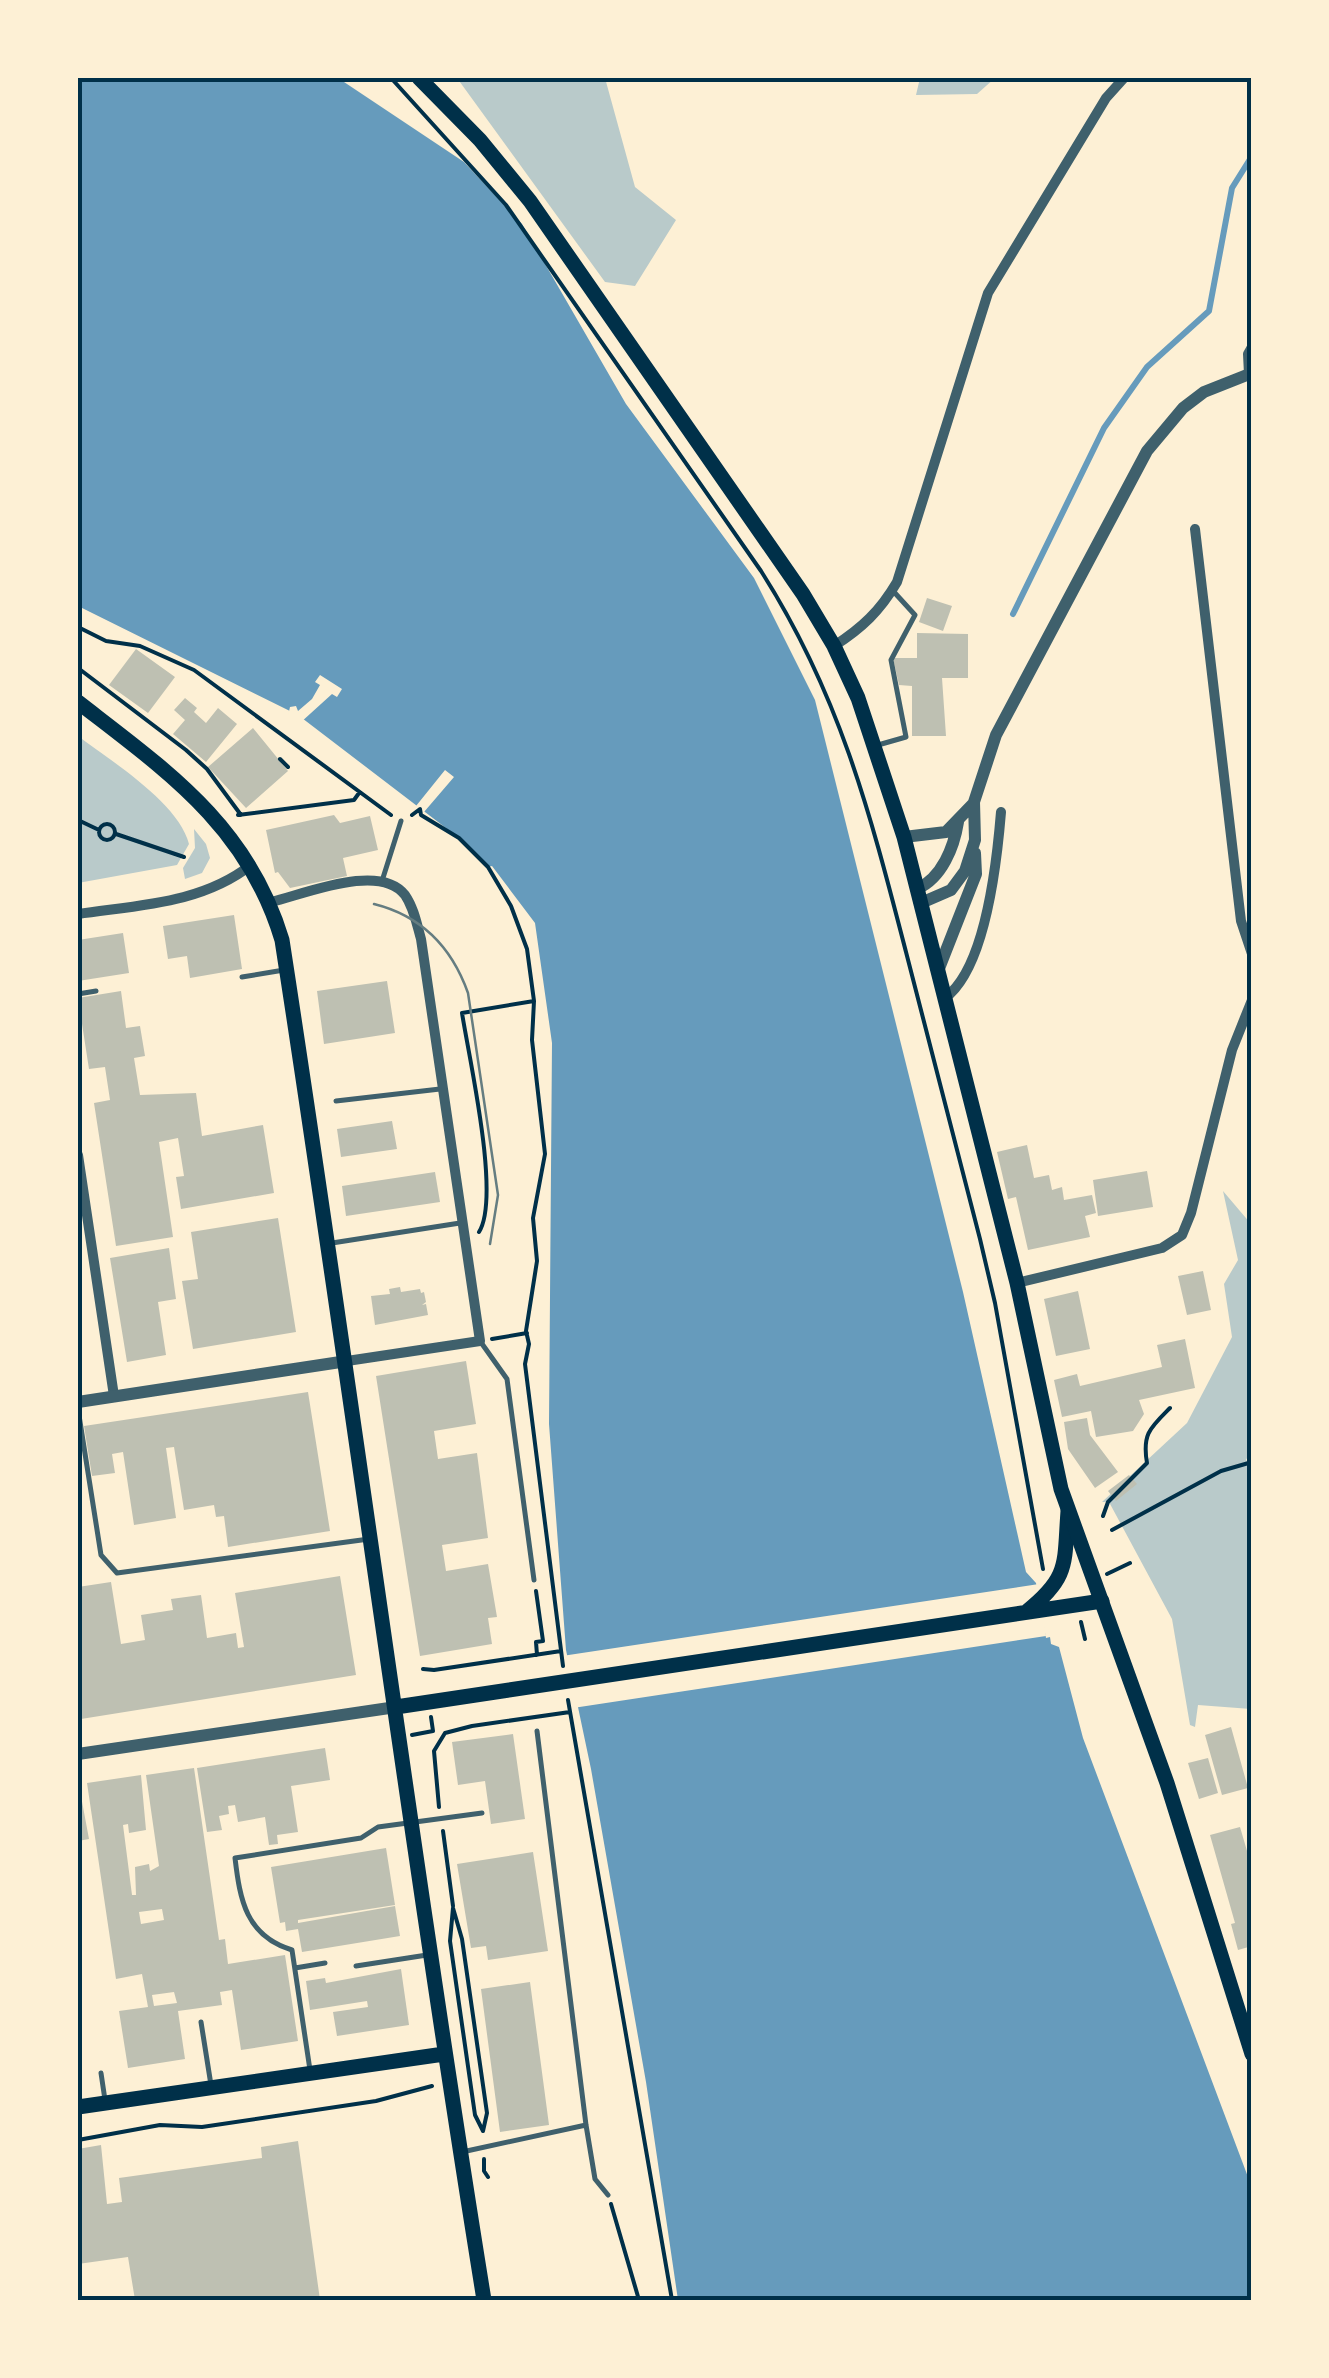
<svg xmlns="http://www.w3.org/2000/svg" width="1329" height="2378" font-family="Roboto,sans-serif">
	<rect width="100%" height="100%" fill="#fdf0d5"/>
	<path fill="#b9caca" d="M457,78H605L635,187L676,220L635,286L605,282Z
		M920,78H995L977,94L916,95Z
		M78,736C111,761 179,803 189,844L177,865L78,883Z
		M194,829L206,844L210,858L202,873L185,879L183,868L195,848Z
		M1223,1191L1251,1224L1252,1456L1246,1459L1252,1480L1251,1709L1198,1705L1195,1727L1190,1725L1172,1619L1109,1502H1102L1187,1423L1232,1337L1224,1284L1238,1260Z"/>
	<path fill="#669bbc" d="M78,78H338L464,162L522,224L626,404L754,578L815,700L963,1292L1026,1572L1036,1583L1046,1638L1050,1637L1051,1644L1059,1647L1083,1738L1251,2185V2300H678L646,2082L591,1769L566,1650L549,1424L552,1043L535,923L492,866L488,867L459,838L298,715L78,606Z"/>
	<path fill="#fdf0d5" d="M320,675L342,689L337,697L332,694L300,723L288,716L290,707L296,706L298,711L312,699L320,685L315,682Z
		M445,770L454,777L424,812L416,806Z
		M1039,1584L1046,1636L573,1708L562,1656Z"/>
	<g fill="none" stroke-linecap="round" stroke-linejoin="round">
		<path stroke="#669bbc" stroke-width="6" d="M1013,614L1104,428L1147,367L1209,311L1232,188L1252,156"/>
	</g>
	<path fill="#bec0b2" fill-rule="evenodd" d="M927,598L952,606L943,631L919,622Z
		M917,633L968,634V678H942L946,736H912V686L899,685L893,658H917Z
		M136,649L175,677L148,713L109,685Z
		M185,698L197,708L194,712L206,723L218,708L237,724L206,762L173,734L185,720L174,710Z
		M253,728L288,771L246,808L208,767Z
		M334,815L340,823L370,816L378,850L343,858L347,876L290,888L278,872L275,873L266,830Z
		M234,915L242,969L190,978L187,956L168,959L163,926Z
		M123,933L129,973L78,981V940Z
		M387,981L395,1033L324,1044L317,991Z
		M121,991L126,1028L140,1026L145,1056L134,1058L140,1095L196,1093L202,1136L263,1125L274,1193L181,1209L176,1177L184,1176L178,1138L159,1142L173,1237L116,1246L94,1103L110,1100L105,1067L89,1069L78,998Z
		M392,1121L397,1149L341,1157L337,1129Z
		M1027,1145L1034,1178L1049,1175L1052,1190L1062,1187L1064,1200L1092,1195L1096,1213L1085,1216L1090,1237L1028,1250L1016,1197L1008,1199L997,1152Z
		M1147,1171L1153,1207L1098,1216L1093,1180Z
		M435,1172L440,1202L346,1216L342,1186Z
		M278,1218L296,1332L193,1349L182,1281L198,1279L191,1232Z
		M169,1248L176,1299L158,1302L166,1355L127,1362L110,1258Z
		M1203,1271L1211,1310L1187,1315L1178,1276Z
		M400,1287L401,1292L420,1289L421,1293L424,1292L426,1302L422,1305L426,1304L428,1315L375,1325L371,1296L390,1294L389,1289Z
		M1078,1291L1090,1349L1056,1356L1044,1299Z
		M1185,1339L1195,1388L1139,1400L1144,1414L1133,1431L1096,1437L1091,1411L1062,1417L1054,1380L1077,1374L1080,1386L1162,1367L1157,1345Z
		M466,1361L476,1424L434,1431L438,1459L477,1453L488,1538L442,1545L446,1571L488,1564L497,1617L488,1618L492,1644L420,1656L376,1376Z
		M308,1392L330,1531L228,1547L224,1516L216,1517L214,1505L184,1510L174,1447L166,1448L176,1518L134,1525L123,1452L112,1454L115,1473L92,1476L84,1426Z
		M1087,1418L1090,1435L1118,1472L1095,1488L1068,1449L1064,1422Z
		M1129,1475L1137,1484L1116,1501L1108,1491Z
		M340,1576L356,1675L81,1719L78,1699V1587L111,1582L121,1644L145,1640L141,1615L173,1610L171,1599L201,1595L207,1638L236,1633L238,1648L244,1647L235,1593Z
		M1231,1727L1248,1788L1222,1795L1205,1735Z
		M513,1734L525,1819L491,1824L485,1781L458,1785L452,1742Z
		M325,1748L330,1780L291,1786L298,1832L277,1835L278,1844L269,1845L265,1817L238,1822L235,1805L228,1806L229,1814L219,1816L222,1830L207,1832L197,1768Z
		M1208,1758L1218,1793L1199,1799L1188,1763Z
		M194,1768L219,1940L225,1939L228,1964L285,1955L298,2041L241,2050L232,1990L220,1992L222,2005L178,2011L185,2059L128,2068L119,2011L148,2007L142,1974L116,1979L87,1783L141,1775L146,1830L129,1833L128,1824L123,1825L132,1895H136L135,1867L149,1864L150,1871L159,1866L146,1775ZM162,1909L164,1920L141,1924L139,1912ZM174,1992L177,2003L154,2006L152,1995Z
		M78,1780L89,1839L78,1841Z
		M1240,1827L1252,1868V1946L1238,1950L1231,1924L1235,1923L1210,1835Z
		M386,1848L395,1905L298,1920V1923L395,1906L400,1936L302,1952L298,1929L286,1931L285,1922L280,1923L271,1867Z
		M533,1852L548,1951L488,1960L486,1946L471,1948L457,1864Z
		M401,1969L409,2025L337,2036L333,2012L368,2007L367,2001L310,2010L306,1981L325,1978L326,1983Z
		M530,1982L549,2125L500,2132L481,1989Z
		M298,2141L320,2300H135L128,2257L78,2264V2149L101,2145L107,2204L122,2202L119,2178L262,2158L261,2147Z"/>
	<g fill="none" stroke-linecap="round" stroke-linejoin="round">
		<path stroke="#003049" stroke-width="4" d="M391,78L506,205L761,571C840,695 870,813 906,952C931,1048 955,1144 980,1239L995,1303L1043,1569
			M78,627L106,641L140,646L194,670L391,815
			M78,668L186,750L207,769L241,815
			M280,759L288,767
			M238,815L354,800L359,793
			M412,815L420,809L421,815L459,838L488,867L511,906L527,949L534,1001L532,1040L545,1154L533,1218L537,1261L526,1331L529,1344L525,1364L563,1666
			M78,820L99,830
			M99 832a8 8 0 1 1 16 0a8 8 0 1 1-16 0Z
			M116,834L184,857
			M479,1232C501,1197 469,1058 462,1013L534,1001
			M492,1339L527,1333
			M1103,1516L1108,1502L1147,1463C1142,1434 1150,1428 1170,1408
			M1112,1530L1221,1471L1252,1462
			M1107,1574L1130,1563
			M536,1591L543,1641L536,1642L537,1655
			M1081,1622L1085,1639
			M423,1669L434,1670L561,1651
			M568,1700L672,2300
			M78,1725L79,1739
			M412,1735L433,1731L431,1717
			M439,1807L434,1751L445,1733L472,1726L570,1712
			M443,1831L453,1906
			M453,1908L462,1939L487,2113L483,2131L475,2115L450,1941Z
			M78,2140L160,2125L202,2127L376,2101L432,2086
			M484,2159V2171L488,2177
			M611,2204L639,2300"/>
		<path stroke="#3f606c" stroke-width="5" d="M878,745L906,737L891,660L915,615L894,592
			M382,881L401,821
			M242,977L284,970
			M78,994L96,991
			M336,1101L440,1089
			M332,1243L460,1223
			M480,1341L507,1379L534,1580
			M78,1409L101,1555L117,1573L369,1539
			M537,1731L586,2125L595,2179L608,2195
			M356,1966L427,1955
			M295,1968L325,1963
			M201,2022L211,2085
			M310,2070L292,1950C246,1936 240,1900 235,1858L361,1838L378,1827L482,1813
			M101,2073L105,2100
			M462,2152L586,2125"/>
		<path stroke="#3f606c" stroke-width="10" d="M1249,374L1248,354L1252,347
			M1195,529L1241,921L1252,954
			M834,646C862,628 880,611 897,582L988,293L1106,98L1124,78
			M271,902C305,894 380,862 405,895C414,908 417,925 421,939L480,1341L347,1361
			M78,914C138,905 201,904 251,865
			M945,998C986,968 997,861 1001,812
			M78,1155L114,1396
			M1017,1283L1162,1248L1182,1235L1191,1213L1232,1050L1252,1000"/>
		<path stroke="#3f606c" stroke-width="12" d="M904,837L946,832L974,803
			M917,889C942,878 954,847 958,822
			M921,903L951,890L965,871L975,840L974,802L996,735L1147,451L1183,408L1204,392L1252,373
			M938,971L976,874L975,853
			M78,1402L347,1361
			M78,1754L396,1707"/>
		<path stroke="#003049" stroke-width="15" d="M78,702C167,771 248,826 282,940C352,1393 411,1848 484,2300
			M1026,1612C1070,1577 1064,1564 1068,1511
			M396,1707L1102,1601
			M78,2107L444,2054"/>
		<path stroke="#003049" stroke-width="15" d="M419,78L480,140L530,201L803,594L834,646L858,698L904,837L1017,1283L1061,1489L1167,1783L1252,2054"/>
		<path stroke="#657d81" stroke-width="2.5" d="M374,904C422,916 452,948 468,993L498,1195L490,1244"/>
	</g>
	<rect width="1329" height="2378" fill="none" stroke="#fdf0d5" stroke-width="160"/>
	<rect x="80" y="80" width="1169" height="2218" fill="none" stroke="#003049" stroke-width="4"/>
</svg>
